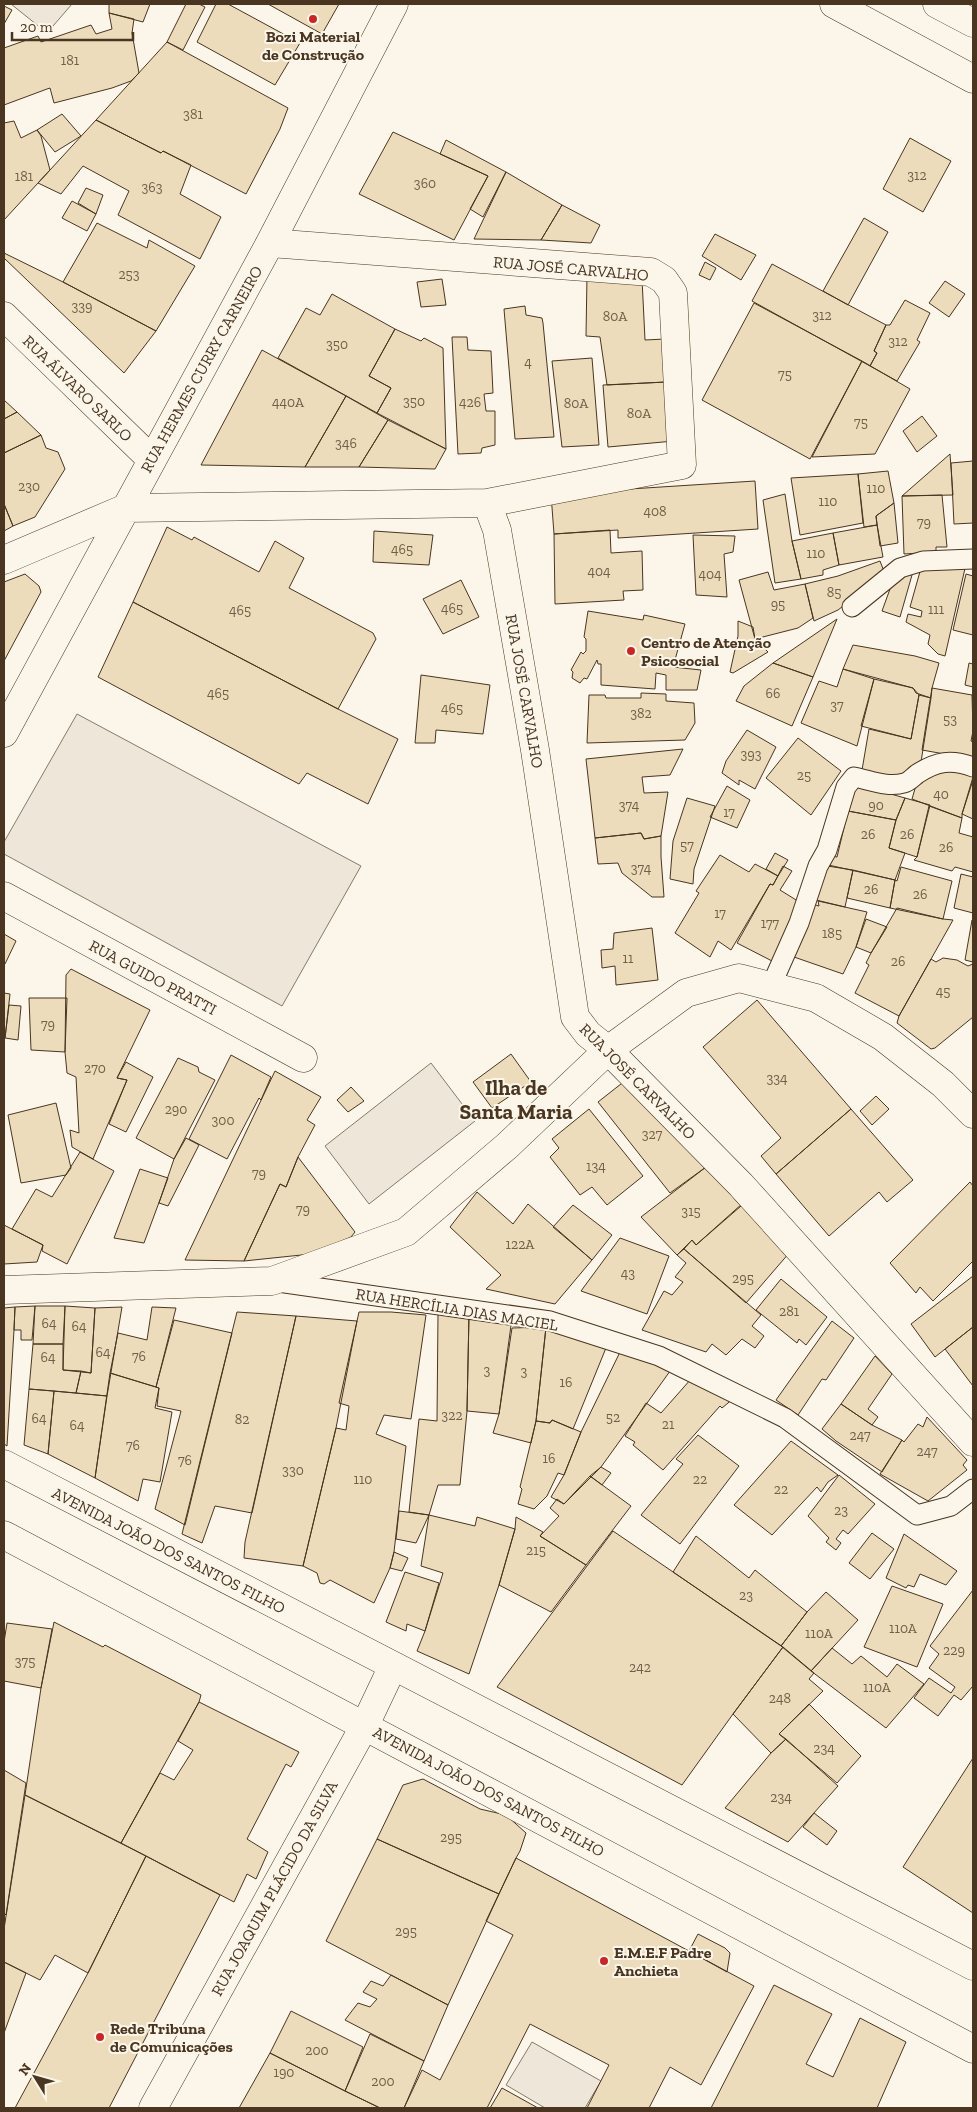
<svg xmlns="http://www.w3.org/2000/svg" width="977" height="2112" font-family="'Zilla Slab',serif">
	<rect width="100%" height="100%" fill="#fbf6e9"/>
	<path fill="#ede6d9" stroke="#887966" d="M11,4H72L47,33Z
		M77,714L361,866L282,1006L4,854V842Z
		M431,1063L475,1121L369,1204L325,1146Z
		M532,2042L601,2081L585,2108H545L506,2085Z"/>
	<path fill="#ecdcbc" stroke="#4a3520" d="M109,4H150L143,22L109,13Z
		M186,4H199L205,7L183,50L167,42Z
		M216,4H228L300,43L275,85L197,42Z
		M268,4H339L322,34Z
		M4,6L12,10L4,24Z
		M109,13L134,19L132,33L139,73L131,81L112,88L54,103L50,88L47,89L4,105V48L38,36L41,42L91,25L96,34L112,29Z
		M167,42L288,108L280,129L246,194L163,151L161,153L96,120Z
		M62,114L81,136L55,152L37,130Z
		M96,120L161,153L163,151L191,165L180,194L221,217L200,259L118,215L129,191L83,166L61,194L38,183Z
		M14,121L21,138L37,130L41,136L50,170L4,220V123Z
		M393,132L488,176L454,240L359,194Z
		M910,138L951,161L923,212L883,189Z
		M446,140L506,172L483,217L470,209L488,176L440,154Z
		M506,172L562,205L541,240L474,239Z
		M86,188L103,195L96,214L78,203Z
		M72,201L96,214L87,231L62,218Z
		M562,205L600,225L591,243L541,240Z
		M864,218L888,232L848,305L823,291Z
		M97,223L147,248L149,240L195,266L156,331L63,282Z
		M715,234L756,255L741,280L702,256Z
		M4,253L63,282L156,331L124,373L4,258Z
		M705,262L716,268L710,280L699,275Z
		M772,264L886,325L874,351L877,353L870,366L752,301Z
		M587,275L642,279L645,340L665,339L666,382L607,385L600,337L586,336Z
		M442,279L446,305L421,307L417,282Z
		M945,281L965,294L949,317L929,303Z
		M332,294L395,329L369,376L391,388L377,413L278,358L306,308L320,315Z
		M905,300L930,313L917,340L920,342L897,381L870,366L877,353L874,351L886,325H890Z
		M754,303L862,361L810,459L702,400Z
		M525,306L526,315L542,318L543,323L554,437L515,439L504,309Z
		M395,329L421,341L424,338L443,348L446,449L377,413L391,388L369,376Z
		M452,337H467L468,350L491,351L493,393L484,394L486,411H495V445L482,448L481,453L458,454Z
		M262,350L346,396L305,467L201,465Z
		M592,358L599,445L562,447L552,361Z
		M862,361L910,389L875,454L812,457Z
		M666,382L674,441L608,447L603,385Z
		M346,396L388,420L359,467H305Z
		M4,400L17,412L4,419Z
		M17,412L41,435L4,453V419Z
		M922,416L937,436L917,452L903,431Z
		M388,420L446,449L435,469L359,467Z
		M41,435L46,448L58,452L65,469L35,517L13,526L4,504V453Z
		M950,454L953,495L902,496Z
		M973,461V523L954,524L951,463Z
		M888,471L894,503L876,516L877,525L864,527L858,474Z
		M858,474L863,523L800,535L791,478Z
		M755,481L758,529L618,538V530L554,534L551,494Z
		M785,494L792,541L801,579L775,583L763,500Z
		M942,495L947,547H936V552L904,554L902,496Z
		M894,503L898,543L880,546L876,516Z
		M4,504L13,526L4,531Z
		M877,525L883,557L839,565L833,533Z
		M167,527L192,540L194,537L259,572L275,541L304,558L289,588L373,633L376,639L338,709L133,602Z
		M610,530L611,553L642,551L643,590L623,591L624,600L555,604L554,534Z
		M374,531L433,535L429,565L373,562Z
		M833,533L839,565L823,570V575L801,579L792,541Z
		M693,535L735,536L733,552L724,554L727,597L696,595Z
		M880,561L885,574L838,610L814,621L805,584L838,576Z
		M966,564L945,656L938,654L928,644L930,635L906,622L908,614L921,617L922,611L910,607L921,568Z
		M914,568L900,617L882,611L894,578Z
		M768,572L774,590L805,584L813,618L798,628L755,639L739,580Z
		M25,574L39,586L41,592L4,661V582Z
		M966,574L973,576V635L953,630Z
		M461,580L479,617L443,634L423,599Z
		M133,602L338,709L398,739L368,804L307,773L299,784L98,677Z
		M588,611L643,620L644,615L685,624L673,667L701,670L697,690H666V675L656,673L655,689L601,685V664H598L597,660L587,679L584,678L580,683L572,678L573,672L571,670L581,652L583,654L586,651V639L584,637Z
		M837,619L813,677L773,663Z
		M738,621L753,627L755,639L768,652L733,673L730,672L738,636Z
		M853,645L915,656L939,663L932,688L931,698L916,693L913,688L843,669Z
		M773,663L813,677L792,726L736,701L744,686Z
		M969,663L973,664V687L965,685Z
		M843,669L874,679L857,746L801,723L819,681L837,687Z
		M421,675L490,685L483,734L436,730L435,743H415Z
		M874,679L913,688L919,695L911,739L861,726Z
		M932,688L972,695L973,731L971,741L973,742V759L922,750Z
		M641,693L666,694V701L694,703L695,723L685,740L587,743L589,695H605L606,698H641Z
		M919,695L931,698L921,762L906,776H861L869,729L911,739Z
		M747,730L776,747L755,789L739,780V785L722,773L726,761Z
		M798,738L841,771L811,815L766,778Z
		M683,749L670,775L642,777L644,793L668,792L661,836L644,839L641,833L595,838L586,759Z
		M946,764L973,777L962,814V818L912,799L919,775Z
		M973,780V819L962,814Z
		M855,784L905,798L896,820L848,811Z
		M727,786L750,800L737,828L710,817Z
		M687,798L715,806L694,869L693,884L670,879L673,841Z
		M905,798L930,805L917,857L889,848L896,820Z
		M929,806L962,818L959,833L973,837V872L955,867L952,871L914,860L917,857Z
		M848,811L896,820L889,848L905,853L895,880L824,864L826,855L837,857Z
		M641,833L644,839L661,836V857L664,897H652L622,873L618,863L598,864L595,838Z
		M775,853L788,860L778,876L766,869Z
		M720,855L749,872L755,864L778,876L773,885L770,884L731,950L718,941L710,957L675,933L699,893L696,891Z
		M821,865L853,870L845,907L812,899Z
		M783,866L792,871L780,890L801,903L772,961L737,943L770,884L773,885Z
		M901,867L952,881L943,919L890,908L895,880L897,881Z
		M853,870L895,880L890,908L847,898Z
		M961,874L973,877V913L954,908Z
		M818,901L867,912L856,947L843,974L794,957L812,904L819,906Z
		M897,908L943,919L953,920L899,1016L855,993L869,965L866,963L871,953Z
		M866,919L887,927L871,953L856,947Z
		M972,920H973V962L965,960Z
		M652,928L658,980L616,985L615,966L602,968L601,950L613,949L614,933Z
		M4,934L16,941L5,964L4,963Z
		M943,958L957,960L968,966L973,964V1017L935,1048L931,1049L897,1023L899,1016L931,959L936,962Z
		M71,969L150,1010L117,1078L127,1080L93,1159L72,1147L70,1130L79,1133L76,1077L67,1073L65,1052L66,975Z
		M4,993L10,994L5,1038H4Z
		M29,998H67L65,1052L31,1050Z
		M757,1000L851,1109L776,1174L761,1156L781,1138L703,1047Z
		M9,1005L21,1006L18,1040L5,1038Z
		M511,1054L531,1082L492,1108L473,1082Z
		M231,1055L271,1077L261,1100L259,1098L227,1159L189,1139Z
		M178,1058L198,1067L199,1072L215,1080L174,1159L136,1138Z
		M126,1062L153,1077L126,1132L109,1124L127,1080L117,1078Z
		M275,1071L321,1097L307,1120L315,1125L298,1157L286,1187L280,1184L244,1261L185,1260Z
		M626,1080L706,1167L670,1193L598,1102Z
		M351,1087L364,1101L348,1112L337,1100Z
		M876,1096L889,1109L872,1125L860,1111Z
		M56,1103L71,1168L66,1175L21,1183L8,1115Z
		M589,1109L643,1176L607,1205L592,1187L580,1195L550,1157L559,1148L552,1139Z
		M851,1109L913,1180L887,1202L879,1192L829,1236L776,1174Z
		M186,1138L199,1145L168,1206L159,1203L174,1159Z
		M80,1152L114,1171L67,1264L42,1251L43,1245L12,1229L36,1189L52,1197Z
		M298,1157L355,1232L351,1237L311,1254L244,1261L280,1184L286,1187Z
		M706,1167L741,1206L696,1245L692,1240L677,1255L641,1217Z
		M140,1169L168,1178L144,1243L114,1238Z
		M970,1182L973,1186V1261L933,1301L920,1287L916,1293L890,1263Z
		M477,1192L513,1224L528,1204L592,1260L555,1304L486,1289L501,1275L450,1227Z
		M743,1203L790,1252L746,1303L684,1249L692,1240L696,1245Z
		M573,1205L612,1235L592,1260L553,1227Z
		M4,1225L43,1245L37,1262L4,1264Z
		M620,1238L669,1256L647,1314L581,1291Z
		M684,1249L761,1315L752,1326L764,1336L755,1348L742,1339L726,1355L712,1344L706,1352L642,1330L664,1291L672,1295L683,1282L675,1277L686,1263L677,1255Z
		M973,1276V1327L935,1357L911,1324Z
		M781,1279L827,1317L806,1345L799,1339L797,1343L756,1310Z
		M35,1306H65L63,1344H33Z
		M35,1306L32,1340H21V1330H14L15,1307Z
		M65,1306L95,1308L91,1373L63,1370Z
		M15,1307L14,1330L7,1446L4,1444V1308Z
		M122,1307L107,1396L76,1393L81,1371L91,1373L95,1308Z
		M152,1307L176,1308L156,1387L110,1373L118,1333L147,1340Z
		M237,1312L296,1316L252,1513L215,1506L202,1543L182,1534Z
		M359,1312H391L426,1315L411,1419L384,1415L376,1434L406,1446L394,1552L390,1568L374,1603L330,1580L324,1584L320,1583L317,1573L303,1566L336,1428L346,1430L349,1406L339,1403Z
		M438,1314H469L467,1411L460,1485H438L429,1515L409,1512L419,1419L437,1421Z
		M469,1314L512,1318L499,1414L467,1411Z
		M296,1316L357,1321L336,1428L303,1566L244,1558L245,1542Z
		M174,1320L232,1333L185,1525L155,1509L181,1411L157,1406L159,1388L156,1387Z
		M832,1321L854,1338L826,1380L822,1379L798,1415L776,1400Z
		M546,1327L608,1343L573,1429L552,1420L550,1423L536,1421Z
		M546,1327L536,1421L531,1443L493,1433L499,1414L512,1328Z
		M973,1327V1386L945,1349Z
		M33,1344H63V1370L81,1371L76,1393L29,1389Z
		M621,1350L673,1367L601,1467L564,1504L551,1497L564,1475L581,1432Z
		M875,1356L892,1374L868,1409L878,1417L872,1425L841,1404Z
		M110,1373L159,1388L155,1408L172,1412L160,1482L143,1479L138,1501L95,1478Z
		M691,1379L734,1398L722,1408L720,1406L663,1470L633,1445L635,1442L625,1436L646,1403L661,1413Z
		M29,1389L54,1391L48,1454L24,1445Z
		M54,1391L107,1396L95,1478L48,1454Z
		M841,1404L872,1425L902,1440L882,1472L836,1441L822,1429Z
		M927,1417L967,1460L963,1465L967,1470L928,1501L880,1474L902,1440L904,1442L918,1424L923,1427Z
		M552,1420L581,1432L564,1475L558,1473L547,1496L534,1509L518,1504L522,1489L520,1487L536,1421L550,1423Z
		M698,1435L739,1466L680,1544L641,1515L683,1464L676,1459Z
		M791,1441L838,1475L828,1482L821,1492L817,1487L772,1535L734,1505Z
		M601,1467L611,1473L602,1485L590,1476Z
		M839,1475L875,1504L848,1534L843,1530L836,1539L841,1543L836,1550L826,1542L829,1538L808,1516Z
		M590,1476L631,1506L586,1565L540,1536L559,1516L550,1508L557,1499L564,1504Z
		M399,1511L429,1515L416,1543L396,1539Z
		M429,1515L475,1526L477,1517L515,1529L499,1585L469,1674L417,1651L425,1631L443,1573L421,1566Z
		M516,1517L543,1532L540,1536L586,1565L551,1612L499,1585L515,1529Z
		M613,1531L783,1647L733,1714L682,1785L497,1687Z
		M872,1533L894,1549L870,1579L849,1563Z
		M904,1534L957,1571L946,1585L920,1574L914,1587L908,1585L906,1588L886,1578Z
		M696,1536L749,1578L755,1570L807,1612L781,1646L673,1572Z
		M394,1552L408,1558L402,1571L390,1568Z
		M405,1572L439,1583L425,1631L407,1624L406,1631L386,1622Z
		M892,1586L943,1604L917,1667L864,1647Z
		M973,1590V1686L961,1700L954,1695L938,1716L914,1698L929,1678L951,1693L955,1687L929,1668L939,1654L930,1646Z
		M826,1592L858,1620L811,1671L781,1646L807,1612Z
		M54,1622L103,1647L105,1645L201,1695L199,1702L121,1843L25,1795L41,1688Z
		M7,1623L52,1629L41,1688L4,1681V1642Z
		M783,1647L814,1673L809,1679L823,1691L779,1734L786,1739L771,1753L733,1714Z
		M832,1648L852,1664L861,1656L887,1677L897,1664L924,1684L886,1728L811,1671Z
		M199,1702L299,1752L291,1767L286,1764L247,1839L268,1852L256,1879L247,1874L234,1902L121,1843L160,1773L174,1780L193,1750L178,1741Z
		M809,1704L861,1756L837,1783L779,1734Z
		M786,1739L838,1786L788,1842L725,1808L771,1753Z
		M973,1758V1913L903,1867Z
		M4,1770L26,1783L6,1915L4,1913Z
		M423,1779L480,1809L506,1815L526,1833L520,1851L516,1858L499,1894L377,1839L403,1785Z
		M25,1795L146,1856L88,1973L55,1955L40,1980L4,1962V1929Z
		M814,1813L837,1831L827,1845L803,1827Z
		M377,1839L499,1894L448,2005L326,1941Z
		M146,1856L220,1895L109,2108H15L88,1973Z
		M516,1858L754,1986L701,2085L670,2067L649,2108H587L609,2065L530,2024L487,2108H404L422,2070L440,2080L513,1935L486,1921Z
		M698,1934L725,1948L730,1953L727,1972L689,1951Z
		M4,1962L26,1973L4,2033Z
		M391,1975L448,2005L424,2061L345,2020L358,2003L370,2007L377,1999L363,1992L371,1981L383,1986Z
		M774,1985L832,2014L806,2064L833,2077L860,2018L906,2042L877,2108H711Z
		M291,2011L363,2047L345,2091L270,2053Z
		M370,2034L424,2061L404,2108H380L345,2091Z
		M270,2053L345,2091L380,2108H239Z
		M502,2088L538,2108H490Z"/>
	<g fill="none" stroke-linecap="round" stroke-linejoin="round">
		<defs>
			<path id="service" d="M852,607L900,568L923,561L973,559
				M771,986L799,923L818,866L827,850L846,787L854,777C870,780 888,788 904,783C909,782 913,777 917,774C937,761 951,759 973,767
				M278,1282L550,1321L659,1356L785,1418L917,1515L951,1506L973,1489"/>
			<path id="minor" d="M834,4L973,79
				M937,4L973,23
				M4,316L151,459
				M487,503L497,530L535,750L575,1017L588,1034L608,1050L741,1185L973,1442
				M4,560L126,508L487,503L682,465L673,293L664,280L651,272L270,243
				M4,733L270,243L394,4
				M4,896L303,1058
				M4,1290L272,1281L406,1232L507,1146L608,1050L686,993L739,978L816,998L883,1037L943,1084L973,1114
				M4,1464L973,1966
				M4,1535L973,2049
				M153,2108L365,1725L393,1666"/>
		</defs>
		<use href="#service" stroke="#4a3520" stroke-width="21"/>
		<use href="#minor" stroke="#4a3520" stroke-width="29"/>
		<use href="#service" stroke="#fbf6e9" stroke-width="19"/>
		<use href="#minor" stroke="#fbf6e9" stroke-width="28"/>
	</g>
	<g fill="#c62828" stroke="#fbf6e9" stroke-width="2">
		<circle cx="313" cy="19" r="5"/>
		<circle cx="631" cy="651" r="5"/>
		<circle cx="604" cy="1961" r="5"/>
		<circle cx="100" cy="2037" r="5"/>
	</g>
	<g text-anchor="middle" stroke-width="4" stroke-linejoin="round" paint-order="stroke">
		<g font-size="14" fill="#725f47">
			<text x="70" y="65">181</text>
			<text x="193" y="119">381</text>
			<text x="917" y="180">312</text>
			<text x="24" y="181">181</text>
			<text x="425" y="188">360</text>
			<text x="152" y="192">363</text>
			<text x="129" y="279">253</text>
			<text x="82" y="311">339</text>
			<text x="822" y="320">312</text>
			<text x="615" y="321">80A</text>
			<text x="898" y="346">312</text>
			<text x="337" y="349">350</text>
			<text x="528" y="367">4</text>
			<text x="785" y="379">75</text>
			<text x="414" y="406">350</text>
			<text x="288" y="407">440A</text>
			<text x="470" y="407">426</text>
			<text x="576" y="408">80A</text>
			<text x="639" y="418">80A</text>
			<text x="861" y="427">75</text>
			<text x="346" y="448">346</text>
			<text x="29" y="491">230</text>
			<text x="876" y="493">110</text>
			<text x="828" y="506">110</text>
			<text x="655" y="516">408</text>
			<text x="924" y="527">79</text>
			<text x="402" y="554">465</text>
			<text x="816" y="558">110</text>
			<text x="599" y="576">404</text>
			<text x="710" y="579">404</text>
			<text x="834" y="597">85</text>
			<text x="778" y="609">95</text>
			<text x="452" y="613">465</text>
			<text x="936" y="614">111</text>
			<text x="240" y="615">465</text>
			<text x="218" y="698">465</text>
			<text x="773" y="698">66</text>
			<text x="837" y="710">37</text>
			<text x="452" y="713">465</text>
			<text x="641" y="718">382</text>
			<text x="950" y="724">53</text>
			<text x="751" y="759">393</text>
			<text x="804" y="780">25</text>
			<text x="941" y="799">40</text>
			<text x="629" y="810">374</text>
			<text x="876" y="810">90</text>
			<text x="729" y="817">17</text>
			<text x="868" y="839">26</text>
			<text x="907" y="839">26</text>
			<text x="687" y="850">57</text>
			<text x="946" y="852">26</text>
			<text x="641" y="873">374</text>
			<text x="871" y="894">26</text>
			<text x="920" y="899">26</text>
			<text x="720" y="918">17</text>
			<text x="770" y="928">177</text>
			<text x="832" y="938">185</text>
			<text x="628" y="963">11</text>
			<text x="898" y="966">26</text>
			<text x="943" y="996">45</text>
			<text x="48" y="1029">79</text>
			<text x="95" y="1073">270</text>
			<text x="777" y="1083">334</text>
			<text x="176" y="1114">290</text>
			<text x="223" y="1125">300</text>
			<text x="652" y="1139">327</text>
			<text x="596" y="1171">134</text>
			<text x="259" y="1178">79</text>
			<text x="303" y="1214">79</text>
			<text x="691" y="1216">315</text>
			<text x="520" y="1249">122A</text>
			<text x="628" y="1278">43</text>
			<text x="743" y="1283">295</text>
			<text x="789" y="1316">281</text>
			<text x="49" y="1328">64</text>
			<text x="79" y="1331">64</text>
			<text x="103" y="1357">64</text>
			<text x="139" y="1361">76</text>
			<text x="48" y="1362">64</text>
			<text x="487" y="1375">3</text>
			<text x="524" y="1376">3</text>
			<text x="566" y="1387">16</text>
			<text x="452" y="1420">322</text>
			<text x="613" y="1422">52</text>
			<text x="39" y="1423">64</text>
			<text x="242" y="1424">82</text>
			<text x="668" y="1429">21</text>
			<text x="77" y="1430">64</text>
			<text x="860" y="1440">247</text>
			<text x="133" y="1450">76</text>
			<text x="927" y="1456">247</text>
			<text x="549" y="1463">16</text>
			<text x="185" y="1465">76</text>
			<text x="293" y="1475">330</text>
			<text x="363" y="1484">110</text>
			<text x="700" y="1484">22</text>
			<text x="781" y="1494">22</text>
			<text x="841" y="1515">23</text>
			<text x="536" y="1555">215</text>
			<text x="746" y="1600">23</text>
			<text x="903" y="1633">110A</text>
			<text x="819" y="1638">110A</text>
			<text x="954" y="1655">229</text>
			<text x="25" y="1666">375</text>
			<text x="640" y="1672">242</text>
			<text x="877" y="1692">110A</text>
			<text x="780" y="1703">248</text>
			<text x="824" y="1753">234</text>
			<text x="781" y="1802">234</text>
			<text x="451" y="1842">295</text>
			<text x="406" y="1936">295</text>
			<text x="317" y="2055">200</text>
			<text x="284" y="2077">190</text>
			<text x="383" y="2086">200</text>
		</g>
		<g font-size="16" font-weight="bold" fill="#4a3520" stroke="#fbf6e9" text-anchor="start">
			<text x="313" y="42" text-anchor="middle">Bozi Material<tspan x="313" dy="18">de Construção</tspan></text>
			<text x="641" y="648">Centro de Atenção<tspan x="641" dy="18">Psicosocial</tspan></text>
			<text x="614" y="1958">E.M.E.F Padre<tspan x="614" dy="18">Anchieta</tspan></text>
			<text x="110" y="2034">Rede Tribuna<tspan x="110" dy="18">de Comunicações</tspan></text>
		</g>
		<g font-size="16" fill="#4a3520" stroke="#fbf6e9">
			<text transform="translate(571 268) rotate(5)" y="6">RUA JOSÉ CARVALHO</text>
			<text transform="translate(201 369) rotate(-61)" y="6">RUA HERMES CURRY CARNEIRO</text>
			<text transform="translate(78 388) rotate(44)" y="6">RUA ÁLVARO SARLO</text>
			<text transform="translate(525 691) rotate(80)" y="6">RUA JOSÉ CARVALHO</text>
			<text transform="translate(153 977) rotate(28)" y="6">RUA GUIDO PRATTI</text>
			<text transform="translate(638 1081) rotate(45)" y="6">RUA JOSÉ CARVALHO</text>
			<text transform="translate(457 1309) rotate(9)" y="6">RUA HERCÍLIA DIAS MACIEL</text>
			<text transform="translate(169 1550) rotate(27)" y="6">AVENIDA JOÃO DOS SANTOS FILHO</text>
			<text transform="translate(489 1791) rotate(28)" y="6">AVENIDA JOÃO DOS SANTOS FILHO</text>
			<text transform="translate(274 1888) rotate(-61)" y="6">RUA JOAQUIM PLÁCIDO DA SILVA</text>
		</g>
		<g font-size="21" font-weight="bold" fill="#4a3520" stroke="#fbf6e9">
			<text x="516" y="1095">Ilha de<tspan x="516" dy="24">Santa Maria</tspan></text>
		</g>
	</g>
	<rect width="977" height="2112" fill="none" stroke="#4a3520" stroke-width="10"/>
	<g transform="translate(35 2077) rotate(307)" stroke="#fbf6e9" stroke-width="4" paint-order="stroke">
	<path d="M0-4L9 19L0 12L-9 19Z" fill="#4a3520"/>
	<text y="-8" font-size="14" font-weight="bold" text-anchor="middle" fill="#4a3520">N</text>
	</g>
	<path d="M12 32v8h121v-8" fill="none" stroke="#4a3520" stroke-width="2.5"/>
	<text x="20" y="32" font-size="15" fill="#4a3520" stroke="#fbf6e9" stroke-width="4" paint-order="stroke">20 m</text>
</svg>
